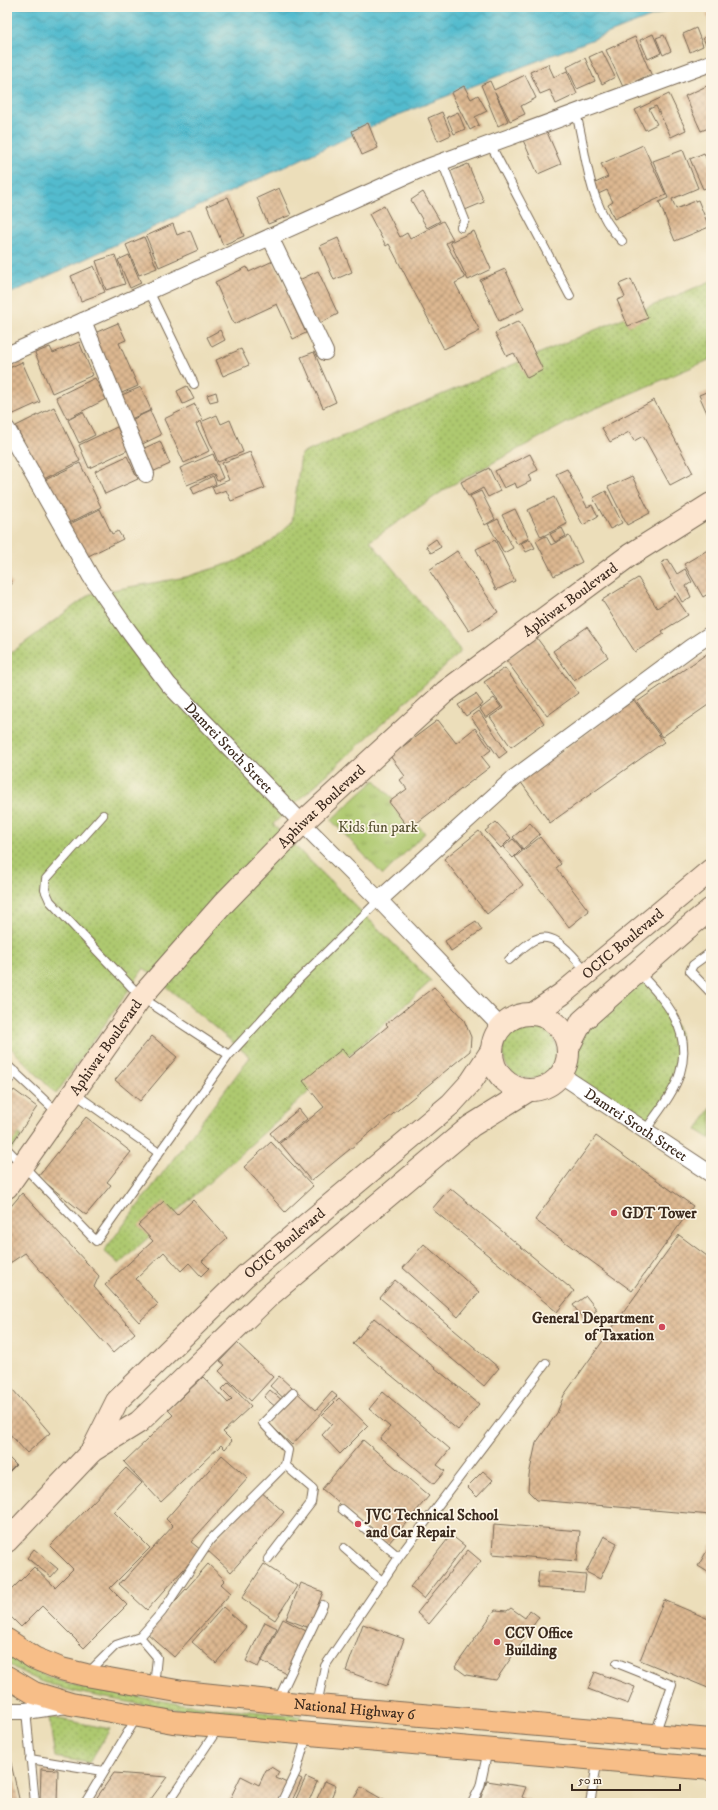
<svg xmlns="http://www.w3.org/2000/svg" width="718" height="1810" font-family="'IM FELL DW Pica',serif">
	<defs>
		<pattern id="grass-dots" width="8" height="8" patternUnits="userSpaceOnUse"><rect width="8" height="8" fill="#aec96f"/><path d="M2 2h.1M6 6h.1" fill="none" stroke="#8fa35b" stroke-width="1.8" stroke-linecap="round"/></pattern>
		<pattern id="park-tufts" width="24" height="20" patternUnits="userSpaceOnUse"><rect width="24" height="20" fill="#aec96f"/><path d="M3 7l-1-3M5 7V3M7 7l1-3M15 17l-1-3M17 17v-4M19 17l1-3" fill="none" stroke="#8fa35b"/></pattern>
		<pattern id="water-waves" width="16" height="10" patternUnits="userSpaceOnUse"><rect width="16" height="10" fill="#52bbce"/><path d="M0 5q4-4 8 0t8 0" fill="none" stroke="#4598a7"/></pattern>
		<pattern id="building-cross-hatch" width="8" height="8" patternUnits="userSpaceOnUse"><rect width="8" height="8" fill="#ddb891"/><path d="M0 0l8 8M0 8l8-8" fill="none" stroke="#b49676"/></pattern>
	</defs>
	<rect width="100%" height="100%" fill="#fcf5e5"/>
	<filter id="ink" filterUnits="userSpaceOnUse"><feTurbulence type="fractalNoise" baseFrequency=".025" numOctaves="2"/><feDisplacementMap in="SourceGraphic" scale="8" xChannelSelector="R" yChannelSelector="G"/><feConvolveMatrix kernelMatrix="1 2 1 2 8 2 1 2 1" color-interpolation-filters="sRGB"/></filter>
	<filter id="wash" filterUnits="userSpaceOnUse"><feTurbulence type="fractalNoise" baseFrequency=".012" numOctaves="4" result="noise"/><feDisplacementMap in="SourceGraphic" scale="16" xChannelSelector="R" yChannelSelector="G"/><feGaussianBlur stdDeviation="0.9" result="paint"/><feColorMatrix in="noise" values="0 0 0 0 0 0 0 0 0 0 0 0 0 0 0 0 0 1.4 0 .05"/><feComposite in="paint" operator="in"/></filter>
	<g filter="url(#wash)">
		<rect width="100%" height="100%" fill="#ecdeba"/>
		<path fill="url(#grass-dots)" stroke="#747a46" d="M711,281V359L585,413L450,486L370,541L461,651L273,824L431,981L119,1264L104,1251L250,1057L144,968L56,1094L7,1044V656L90,594L186,577L237,561L270,542L292,522L301,454Z
			M637,971L658,993L680,1033V1074L645,1131L561,1075L567,1062L568,1048Z
			M503 1052a27 27 0 1 1 54 0a27 27 0 1 1-54 0Z
			M7,1654L25,1667L54,1679L85,1688L181,1704L301,1716L300,1724C242,1718 185,1712 128,1702C85,1694 43,1688 7,1663Z
			M49,1717L110,1729L89,1763L55,1757Z"/>
		<path fill="url(#park-tufts)" stroke="#747a46" d="M375,780L425,833L383,875L331,820Z
			M711,1108V1139L697,1130Z
			M7,1121L21,1136L7,1156Z"/>
		<path fill="url(#water-waves)" stroke="#467276" d="M7,7H676L388,119L7,295Z"/>
		<g id="blocks">
			<path fill="url(#building-cross-hatch)" d="M711,12V27L706,14Z
				M696,28L703,46L690,52L683,34Z
				M653,34L661,53L648,59L640,40Z
				M664,35L671,51L663,55L656,38Z
				M711,35V46L707,47L703,38Z
				M635,37L651,74L623,87L606,50Z
				M602,51L615,77L602,84L589,57Z
				M585,58L595,81L577,89L567,67Z
				M548,64L554,77L567,71L577,94L556,104L550,90L540,94L530,72Z
				M525,75L536,98L521,106L525,114L510,121L495,92L508,121L498,126L481,85L490,81L494,90Z
				M711,84V127L701,131L685,96Z
				M464,86L471,99L478,95L487,111L475,117L479,125L470,130L451,93Z
				M669,94L686,130L671,137L656,106L649,109L657,124L645,130L635,110Z
				M442,112L451,135L438,141L428,118Z
				M458,112L465,129L454,134L447,117Z
				M368,123L378,148L362,155L352,131Z
				M546,130L561,164L538,174L523,140Z
				M643,145L666,195L614,219L608,205L613,202L607,190L596,195L591,185L608,177L601,164Z
				M683,150L698,188L672,199L676,209L698,200L709,227L675,241L659,202L668,198L653,161Z
				M704,153L711,169V186L703,189L690,159Z
				M468,164L484,202L465,210L449,172Z
				M279,188L291,215L268,224L257,198Z
				M423,192L440,221L427,228L411,200Z
				M228,197L244,236L223,245L207,206Z
				M384,206L400,237L407,233L410,239L443,221L453,239L446,243L465,278L455,283L480,331L444,349L389,244L386,246L369,214Z
				M173,224L177,235L190,230L198,250L159,267L146,236Z
				M474,231L491,269L468,280L450,242Z
				M144,237L157,268L139,275L126,245Z
				M338,238L352,272L334,280L320,246Z
				M115,255L125,284L106,290L96,261Z
				M129,255L141,283L130,288L118,260Z
				M273,261L306,333L293,339L277,304L234,324L215,282L247,267L249,272Z
				M94,266L105,292L81,301L71,276Z
				M505,269L524,309L499,321L480,280Z
				M318,271L338,314L314,326L293,283Z
				M631,279L648,318L628,326L617,300L625,297L619,284Z
				M519,321L543,370L527,378L514,353L507,356L495,333Z
				M118,323L126,340L119,343L138,386L110,398L83,338Z
				M220,330L225,340L212,347L207,337Z
				M79,342L93,375L52,393L35,353L50,347L53,353Z
				M241,349L249,365L223,376L216,360Z
				M314,352L336,402L323,408L301,357Z
				M22,362L40,402L7,417V369Z
				M95,378L106,399L67,419L56,397Z
				M187,386L194,399L183,404L177,391Z
				M141,387L151,410L122,423L112,399Z
				M711,390V422L699,395Z
				M216,392L218,400L210,402L207,395Z
				M654,400L693,473L670,485L643,436L634,441L629,432L610,442L602,428Z
				M195,404L203,421L217,415L221,424L230,420L243,452L218,462L201,421L196,424L209,451L184,463L164,419Z
				M54,407L80,461L42,480L16,426Z
				M150,411L161,435L132,449L121,425Z
				M83,412L95,435L79,443L68,420Z
				M117,427L128,450L89,468L79,445Z
				M160,441L170,464L141,477L131,454Z
				M250,452L265,488L231,501L226,490L215,494L212,487L229,480L222,463Z
				M213,454L223,478L217,481L214,474L187,485L180,468Z
				M530,454L538,470L528,475L531,481L517,488L515,483L504,488L495,471Z
				M127,456L138,479L105,494L95,471Z
				M80,463L101,507L65,525L43,481Z
				M489,468L500,491L488,497L483,488L468,496L461,482Z
				M567,469L587,507L592,505L598,516L583,525L556,474Z
				M213,476L216,484L194,494L191,487Z
				M632,476L650,513L627,525L608,487Z
				M481,491L495,519L485,525L470,496Z
				M606,491L622,523L610,529L593,498Z
				M554,497L567,524L541,537L528,510Z
				M100,509L112,534L118,531L123,539L80,560L64,527Z
				M515,509L529,538L517,544L502,515Z
				M498,519L513,548L504,553L488,524Z
				M562,528L566,536L555,542L550,534Z
				M546,536L551,545L569,536L582,562L554,576L536,541Z
				M436,539L441,547L431,553L426,546Z
				M530,539L535,548L526,552L521,543Z
				M495,540L515,581L496,590L476,549Z
				M711,548V592L703,597L684,564Z
				M457,551L498,612L469,631L429,570Z
				M668,559L677,574L685,569L692,582L686,586L691,597L682,602L661,563Z
				M7,575L12,584L7,587Z
				M638,578L657,608L675,596L688,615L662,631L664,634L635,652L602,600Z
				M587,627L608,657L574,681L553,651Z
				M536,637L578,693L547,716L506,660Z
				M711,651V703L662,737L637,702Z
				M505,668L544,723L511,747L490,717L503,708L484,682Z
				M476,694L483,704L466,716L458,705Z
				M494,698L501,707L486,718L480,709Z
				M634,700L664,742L550,823L520,781Z
				M479,711L507,752L499,758L471,717Z
				M438,720L456,743L475,728L491,750L482,757L490,767L409,829L389,802L407,789L400,780L405,776L390,756Z
				M496,822L511,838L501,848L485,831Z
				M530,823L540,834L523,849L513,837Z
				M479,831L523,885L487,914L444,859Z
				M540,837L561,864L556,868L589,911L569,927L515,857Z
				M513,839L522,849L513,858L503,847Z
				M476,921L482,930L451,951L445,941Z
				M434,987L464,1020L471,1037L470,1051L311,1181L280,1143L324,1107L303,1081L342,1049L349,1058L388,1026L386,1024Z
				M152,1036L177,1057L140,1101L115,1080Z
				M14,1090L37,1107L13,1142L7,1137V1100Z
				M299,1109L307,1119L278,1143L270,1133Z
				M86,1117L131,1152L107,1182L111,1185L86,1215L38,1177Z
				M596,1136L693,1206L632,1291L535,1220Z
				M271,1142L313,1186L285,1212L244,1167Z
				M450,1188L574,1291L557,1312L432,1209Z
				M22,1193L99,1276L94,1287L135,1333L113,1353L25,1253L7,1265V1211Z
				M193,1200L227,1238L202,1261L209,1268L201,1276L189,1263L181,1271L164,1252L136,1279L158,1304L139,1322L105,1285L153,1241L138,1225L164,1201L177,1215Z
				M679,1235L711,1259V1515L537,1500L528,1491L529,1475L536,1443L557,1413L564,1395Z
				M424,1244L479,1292L458,1317L403,1268Z
				M395,1280L499,1368L484,1386L380,1298Z
				M586,1296L597,1310L584,1320L573,1305Z
				M374,1318L479,1404L458,1430L353,1344Z
				M237,1343L273,1377L251,1401L219,1371L225,1365L220,1361Z
				M279,1376L316,1410L332,1392L337,1396L292,1445L268,1423L287,1401L270,1386Z
				M203,1377L228,1403L232,1399L222,1389L229,1382L251,1406L223,1432L232,1441L225,1449L221,1445L161,1502L124,1462L173,1415L168,1410Z
				M7,1383L50,1433L27,1453L7,1431Z
				M270,1390L283,1401L277,1408L264,1397Z
				M383,1392L450,1449L437,1465L445,1471L434,1484L380,1439L390,1427L369,1409Z
				M339,1398L368,1426L340,1454L322,1435L332,1424L322,1415Z
				M363,1440L429,1496L388,1544L322,1489Z
				M222,1455L248,1478L191,1542L201,1550L147,1610L119,1584L122,1580L123,1581L173,1526L166,1519Z
				M7,1456L16,1465L7,1474Z
				M126,1468L142,1483L114,1512L150,1548L110,1588L127,1605L84,1648L42,1606L21,1627L7,1613V1594L34,1567L55,1587L73,1569L50,1546Z
				M483,1471L493,1480L477,1497L467,1487Z
				M260,1491L284,1512L231,1572L207,1550Z
				M494,1524L580,1531L577,1561L492,1554Z
				M451,1535L465,1546L424,1599L410,1587Z
				M604,1536L617,1543L600,1579L586,1572Z
				M711,1544V1574L698,1566Z
				M34,1549L58,1569L51,1577L27,1558Z
				M468,1550L481,1561L429,1624L417,1613Z
				M208,1564L225,1580L221,1584L231,1593L174,1657L147,1633Z
				M264,1564L297,1586L275,1620L242,1598Z
				M539,1571L586,1575L584,1591L537,1588Z
				M301,1583L323,1592L309,1628L286,1619Z
				M664,1600L711,1620V1680L708,1688L640,1660Z
				M223,1607L246,1627L216,1663L192,1642Z
				M511,1608L525,1618L530,1610L539,1617L496,1680L466,1675L455,1667L495,1610L507,1611Z
				M283,1619L308,1632L287,1674L262,1661Z
				M265,1622L277,1628L258,1667L246,1661Z
				M363,1624L404,1639L387,1686L346,1671Z
				M595,1672L635,1687L628,1704L588,1689Z
				M7,1750H8L20,1803H7Z
				M271,1767L279,1772L276,1778L287,1783L278,1803H228L241,1776L259,1785L266,1770Z
				M41,1769L58,1770L57,1803H40Z
				M114,1773L167,1777L148,1803H93Z
				M296,1776L302,1779L291,1803H283Z
				M306,1777L317,1782L308,1803H294Z
				M325,1781L336,1786L329,1803H315Z
				M487,1781L526,1787L522,1797L537,1803H479Z
				M361,1787L389,1803H351Z"/>
		</g>
	</g>
	<g filter="url(#ink)">
		<use href="#blocks" fill-opacity="0" stroke="#796955" stroke-width="1"/>
		<g fill="none" stroke-linecap="round" stroke-linejoin="round">
			<defs>
				<path id="lane" d="M576,113C588,158 587,206 622,241
					M490,144L570,296
					M442,162L465,220L461,227
					M149,291L194,384
					M103,815L46,879L45,890L50,901L141,997L229,1055
					M711,952L693,965L690,971L711,993
					M509,960C517,953 525,945 534,940C556,929 574,959 588,972
					M639,973C666,1001 693,1030 680,1073C674,1093 657,1113 645,1131
					M7,1065L58,1113
					M7,1082L16,1072
					M74,1093L159,1153
					M7,1149L96,1241L229,1055L299,979L379,900
					M342,1509L399,1557
					M344,1548L383,1582
					M268,1559L311,1503L313,1489L285,1465
					M140,1637L162,1612L210,1540L285,1465L288,1450L263,1423L293,1393
					M617,1663L672,1685L655,1734
					M88,1673L116,1645L140,1637L157,1657L154,1687
					M278,1700L323,1605
					M317,1705L325,1666L399,1557L546,1363
					M26,1711L35,1803
					M30,1759L103,1771
					M85,1803L137,1717
					M168,1803L219,1727
					M281,1803L296,1772L307,1735
					M472,1803L480,1787L488,1750
					M590,1803L598,1759"/>
				<g id="street">
					<path d="M270,237L325,352"/>
					<path d="M83,321L146,474"/>
					<path d="M7,355L417,171L711,63"/>
					<path id="s1" d="M7,429L91,577L127,629L168,684L302,823L379,900L501,1027"/>
					<path d="M379,900L514,778L691,647L711,634"/>
					<path id="s2" d="M561,1075L711,1174"/>
					<path d="M7,1711H26L67,1705"/>
				</g>
				<g id="secondary">
					<path id="s3" d="M533,1014L562,994L711,870"/>
					<circle cx="530" cy="1052" r="38"/>
					<path d="M568,1048L582,1021L685,930L711,909"/>
					<path id="s4" d="M7,1187L141,997L223,904L302,823L445,692L630,555L711,504"/>
					<path id="s5" d="M92,1451L117,1401L245,1276L451,1104L471,1082L492,1050"/>
					<path d="M7,1541L92,1451L139,1422L270,1295L471,1126L529,1090"/>
				</g>
				<g id="highway">
					<path id="s6" d="M7,1640L34,1658L61,1669L86,1675L183,1692L317,1706L711,1740"/>
					<path d="M7,1677L34,1693L71,1704L173,1722L711,1769"/>
				</g>
			</defs>
			<use href="#lane" stroke="#796955" stroke-width="10"/>
			<use href="#street" stroke="#796955" stroke-width="18"/>
			<use href="#secondary" stroke="#796955" stroke-width="24"/>
			<use href="#highway" stroke="#796955" stroke-width="24"/>
			<use href="#lane" stroke="#fff" stroke-width="8"/>
			<use href="#street" stroke="#fff" stroke-width="16"/>
			<use href="#secondary" stroke="#fce5cf" stroke-width="22"/>
			<use href="#highway" stroke="#f7be88" stroke-width="22"/>
		</g>
	</g>
	<g fill="#d1495b" stroke="#fcf5e5" stroke-width="1.5">
		<circle cx="614" cy="1213" r="4"/>
		<circle cx="662" cy="1327" r="4"/>
		<circle cx="358" cy="1524" r="4"/>
		<circle cx="497" cy="1642" r="4"/>
	</g>
	<g text-anchor="middle" stroke-width="3.5" stroke-linejoin="round" paint-order="stroke">
		<g font-size="15" fill="#3b2a1e" stroke="#fcf5e5">
			<text dy="5" stroke="none"><textPath href="#s4" startOffset="819">Aphiwat Boulevard</textPath></text>
			<text dy="5" stroke="none"><textPath href="#s1" startOffset="390">Damrei Sroth Street</textPath></text>
			<text dy="5" stroke="none"><textPath href="#s4" startOffset="495">Aphiwat Boulevard</textPath></text>
			<text dy="5" stroke="none"><textPath href="#s3" startOffset="114">OCIC Boulevard</textPath></text>
			<text dy="5" stroke="none"><textPath href="#s4" startOffset="171">Aphiwat Boulevard</textPath></text>
			<text dy="5" stroke="none"><textPath href="#s2" startOffset="90">Damrei Sroth Street</textPath></text>
			<text dy="5" stroke="none"><textPath href="#s5" startOffset="286">OCIC Boulevard</textPath></text>
			<text dy="5" stroke="none"><textPath href="#s6" startOffset="358">National Highway 6</textPath></text>
		</g>
		<g font-size="15" fill="#585232" stroke="#fcf5e5">
			<text x="378" y="832">Kids fun park</text>
		</g>
		<g font-size="15" font-weight="bold" fill="#3b2a1e" stroke="#fcf5e5" text-anchor="start">
			<text x="622" y="1218">GDT Tower</text>
			<text x="654" y="1323" text-anchor="end">General Department<tspan x="654" dy="17">of Taxation</tspan></text>
			<text x="366" y="1520">JVC Technical School<tspan x="366" dy="17">and Car Repair</tspan></text>
			<text x="505" y="1638">CCV Office<tspan x="505" dy="17">Building</tspan></text>
		</g>
	</g>
	<rect width="718" height="1810" fill="none" stroke="#fcf5e5" stroke-width="24"/>
	<path d="M572 1784v6h108v-6" fill="none" stroke="#3b2a1e" stroke-width="2"/>
	<text x="578" y="1784" font-size="12" fill="#3b2a1e" stroke="#fcf5e5" stroke-width="3" paint-order="stroke">50 m</text>
</svg>
